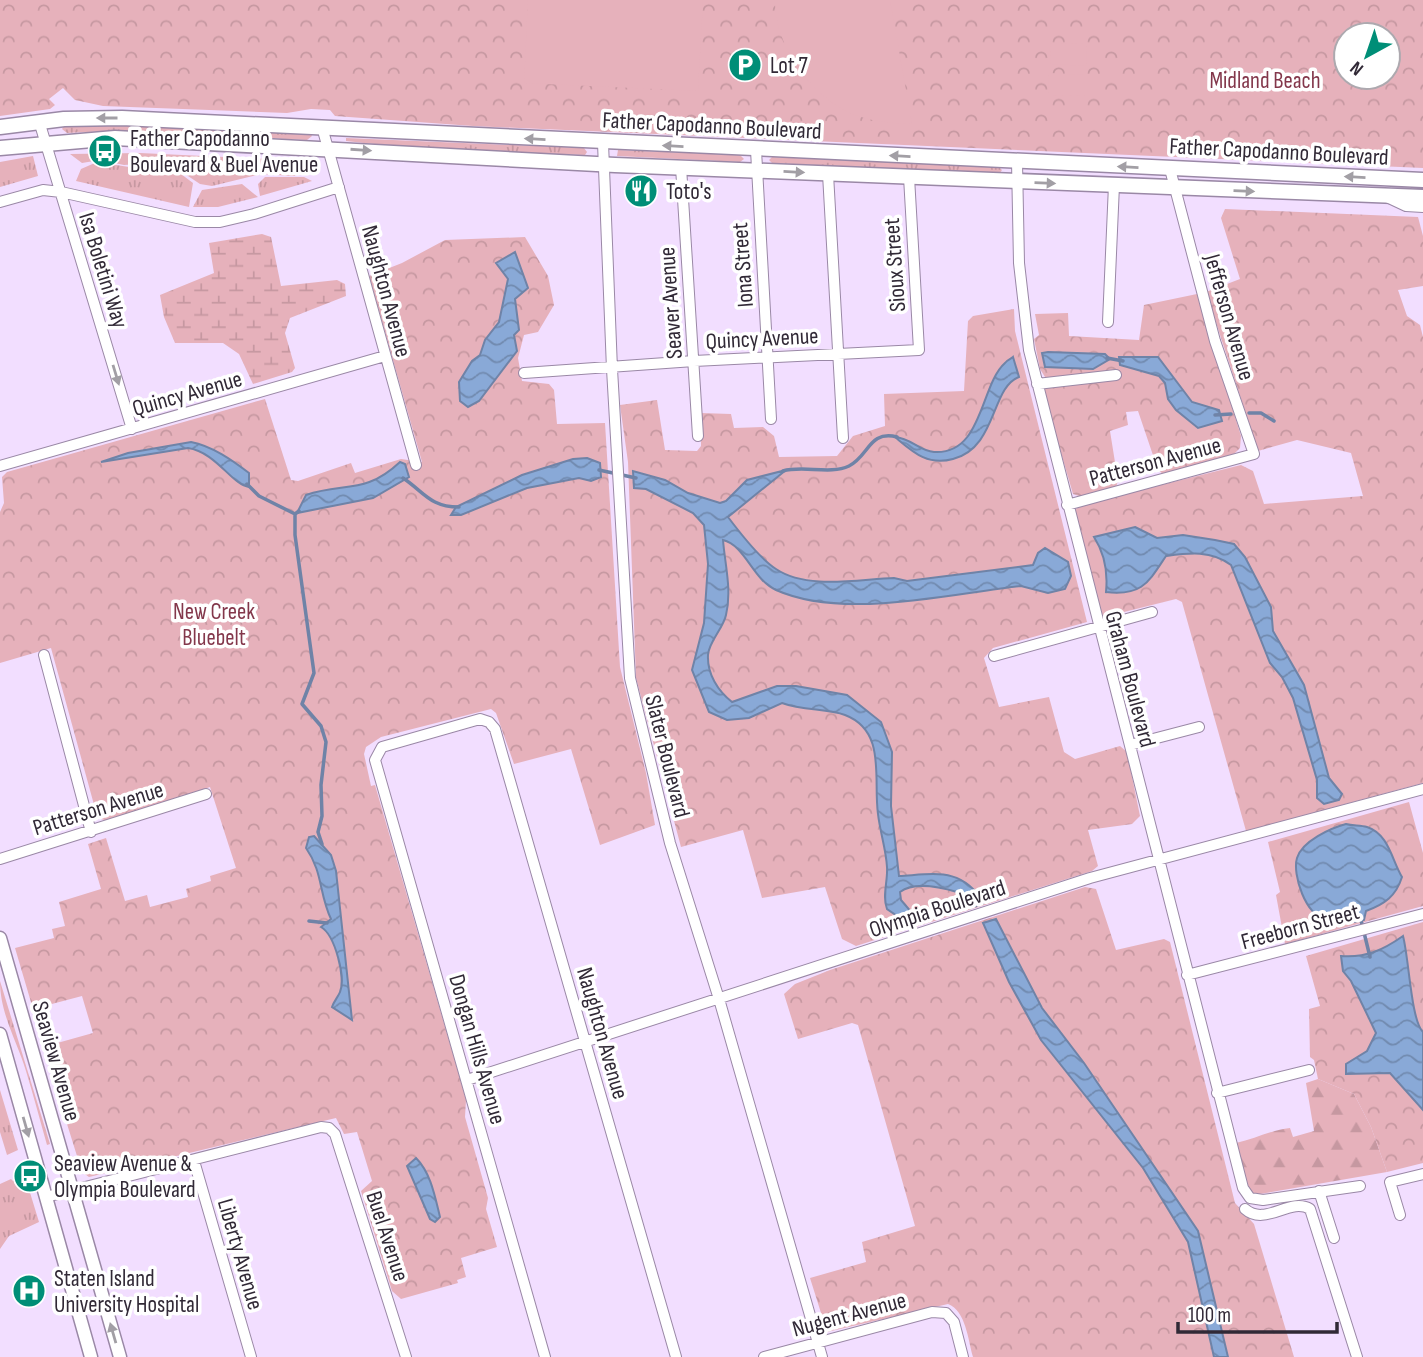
<svg xmlns="http://www.w3.org/2000/svg" width="1423" height="1357" font-family="'Sofia Sans Condensed',sans-serif">
	<defs>
		<pattern id="grass-tufts" width="24" height="20" patternUnits="userSpaceOnUse" patternTransform="scale(1.75)"><rect width="24" height="20" fill="#e6b1bb"/><path d="M3 7l-1-3M5 7V3M7 7l1-3M15 17l-1-3M17 17v-4M19 17l1-3" fill="none" stroke="#c698a1"/></pattern>
		<pattern id="forest-firs" width="22" height="20" patternUnits="userSpaceOnUse" patternTransform="scale(1.75)"><rect width="22" height="20" fill="#e6b1bb"/><path d="M5 1l3.5 6h-7zM16 11l3.5 6h-7z" fill="#c698a1"/></pattern>
		<pattern id="wetland-marsh" width="20" height="14" patternUnits="userSpaceOnUse" patternTransform="scale(1.75)"><rect width="20" height="14" fill="#e6b1bb"/><path d="M1 5h8M5 5V1M11 12h8M15 12V8" fill="none" stroke="#c698a1"/></pattern>
		<pattern id="park-crowns" width="20" height="18" patternUnits="userSpaceOnUse" patternTransform="scale(1.75)"><rect width="20" height="18" fill="#e6b1bb"/><path d="M2 6a3 3 0 1 1 6 0M12 15a3 3 0 1 1 6 0" fill="none" stroke="#c698a1"/></pattern>
		<pattern id="water-waves" width="16" height="10" patternUnits="userSpaceOnUse" patternTransform="scale(1.75)"><rect width="16" height="10" fill="#89a9d7"/><path d="M0 5q4-4 8 0t8 0" fill="none" stroke="#718aaf"/></pattern>
	</defs>
	<rect width="100%" height="100%" fill="#f2deff"/>
	<path fill="url(#grass-tufts)" d="M97,124L311,134L312,136L307,140L108,131L67,133L62,129L64,126Z
		M346,138L584,148L587,152L585,155C505,152 425,150 346,141Z
		M618,150L740,155L744,159L740,162L617,156Z
		M140,153L311,161L305,170L294,176L261,174L212,186L200,184L167,162L124,165L100,160L82,163L70,154Z
		M33,156L38,176L0,187V162Z
		M772,157L999,167L1002,170L999,174L772,163L769,160Z
		M97,162L129,167L169,165L193,183L189,207L76,181L81,169Z
		M265,177H304L312,181L260,196L258,184Z
		M242,184L258,197L218,207H193L202,190Z
		M0,981L50,1144L47,1145C40,1120 33,1094 26,1071C17,1041 0,1014 0,981Z
		M0,1090L18,1150L7,1155L0,1132Z
		M24,1173L39,1222L9,1236L0,1249V1184L11,1179L13,1181Z"/>
	<path fill="url(#forest-firs)" d="M1318,1079L1354,1094L1371,1127L1387,1172L1254,1195L1246,1186L1236,1143C1255,1139 1271,1130 1290,1128L1293,1137L1314,1131L1306,1083Z"/>
	<path fill="url(#wetland-marsh)" d="M262,234L271,237L281,286L337,280L345,284L346,296L290,318L285,333L295,368L292,372L253,384L239,354L223,343H175L164,317L160,295L214,273L209,243Z"/>
	<path fill="url(#park-crowns)" fill-rule="evenodd" d="M0,0H1423V168L473,126L335,116L330,110L311,109L287,113L103,106L75,100L63,88L49,99L55,105L50,109L0,116ZM1346,35H1388V77H1346Z
		M1225,209L1418,217L1423,236V286L1398,290L1407,316L1420,325L1423,337V783L1246,831L1182,602L1176,599L1100,618L1074,510L1085,504L1241,465L1253,471L1264,504L1363,496L1351,453L1297,440L1258,451L1206,292L1240,279L1221,218Z
		M525,237L548,276L554,305L538,332L524,335L518,358L522,381L549,384L554,390L557,424L605,423L620,667L646,773L655,825L600,845L571,749L514,764L496,713L491,709L381,737L366,747L364,754L371,786L375,785L461,1082L466,1100L465,1117L488,1198L486,1209L497,1247L461,1258L466,1277L457,1280L458,1283L401,1299L392,1291L361,1191L372,1181L357,1132L344,1134L336,1118L89,1177L82,1172L43,1047L93,1033L82,996L33,1009L15,948L54,938L52,929L65,926L59,902L101,889L88,844L106,838L125,901L147,895L150,907L188,897L186,889L211,881L210,876L236,868L210,787L108,821L101,819L96,812L51,648L0,663V512L4,503L2,477L7,472L265,399L291,480L298,481L351,463L355,473L401,459L422,462L369,276L402,263L445,240Z
		M1197,294L1241,436L1240,448L1232,456L1163,474L1158,470L1138,411L1126,412L1128,425L1110,431L1118,481L1116,487L1082,497L1073,494L1043,391L1050,385L1113,380L1120,372L1053,379L1045,377L1040,369L1034,339L1039,335L1035,314L1068,313L1069,336L1139,340L1144,305Z
		M1014,309L1015,331L1087,622L993,648L984,658L999,707L1049,697L1064,752L1075,759L1120,746L1127,752L1140,816L1132,824L1088,830L1098,866L1092,871L856,946L842,939L825,887L762,898L743,830L681,847L636,678L628,462L620,405L657,400L665,450L697,451L701,446V413L731,414L734,428L763,427L774,436L779,457L837,456L853,436L885,426L884,394L964,391L968,321L973,316Z
		M1409,802L1423,853V906L1285,944L1276,895L1280,892L1268,842Z
		M1085,887L1096,889L1116,950L1164,939L1170,942L1235,1203L1254,1224L1294,1357H973C968,1340 966,1311 948,1304L827,1332L810,1278L866,1262L862,1242L915,1226L858,1025L852,1023L798,1039L784,994L795,984L830,970Z
		M1423,922V1163L1387,1172L1371,1127L1354,1094L1318,1079L1314,1060L1310,1057L1309,1009L1320,1006L1306,956Z"/>
	<path fill="#e6b1bb" d="M528,0H703L698,91L524,83Z
		M775,0H890L912,124C894,123 875,122 858,116C814,101 774,46 775,0Z
		M1051,43L1087,44L1086,66L1050,64Z
		M1049,73L1085,75V96L1048,95Z"/>
	<path fill="url(#water-waves)" stroke="#6f83a7" stroke-width="2" d="M515,252L528,288L515,299L519,330L514,335L517,351L479,401L468,407L460,401L459,382L472,361L480,355L485,340L499,322L508,279L496,263Z
		M1048,352L1105,354L1110,359L1093,369L1045,367L1042,353Z
		M1013,357L1019,377C991,387 997,448 953,459C927,466 913,452 895,437C911,438 919,451 934,452C983,455 980,385 1005,363C1007,360 1011,359 1013,357Z
		M1119,357H1158L1192,402L1219,410L1222,421L1198,428L1176,410L1168,399L1165,383L1159,376L1120,365Z
		M191,442C212,446 232,460 249,473V487C232,485 216,452 188,448L101,462L128,453Z
		M587,458L600,463L601,477L591,481L579,478L527,488L461,515H451L456,507L522,475L573,459Z
		M400,462L405,464L409,477L373,498L297,513L306,495C344,482 365,495 400,462Z
		M786,470L728,517C740,533 759,558 776,569C807,590 859,579 894,578L907,581L1033,565L1038,553L1045,548L1068,562L1071,576L1065,589L1048,593L1021,586C949,594 843,620 776,590C753,580 745,545 723,540C725,565 732,590 726,615C723,629 709,641 708,655C707,674 718,691 732,702L777,686H796L847,695L881,722L892,752L891,806L899,876C936,874 962,867 984,903L970,908L957,892C940,887 915,881 900,892L901,900L918,920L912,926L887,909C882,896 888,881 887,867C886,849 880,832 878,814C873,779 887,731 845,715C827,708 804,711 782,703L749,718L727,720L709,712L692,670L704,623L708,564L704,525L693,513L646,489L634,488L633,471L665,480L688,493L720,503L726,501L747,480Z
		M1135,527L1157,538L1183,535L1215,540L1234,544L1245,557L1271,607L1273,631L1304,685L1329,778L1342,794L1339,800L1324,804L1317,798V780L1293,698L1282,677L1270,663L1231,565C1211,550 1189,553 1166,556C1148,583 1142,596 1106,592C1108,572 1105,554 1094,537Z
		M1346,824C1353,826 1360,825 1367,827C1389,834 1392,861 1402,877C1396,896 1385,904 1366,911L1364,920L1354,922L1348,916C1342,917 1333,920 1326,919C1306,917 1292,874 1297,858C1302,841 1331,828 1346,824Z
		M314,836L331,855L336,871L352,1020L332,1007C334,1001 338,997 340,992C346,978 335,935 321,927L331,919C319,894 323,872 306,848L309,837Z
		M996,919L1042,1008L1084,1063L1198,1231L1228,1357H1214L1188,1242L1143,1168L1041,1040L1009,982L983,923Z
		M1403,936C1409,958 1411,1021 1423,1032V1110L1390,1073L1346,1074V1064L1367,1051L1376,1033L1351,981L1343,971L1341,956C1366,958 1383,950 1403,936Z
		M416,1158C431,1173 435,1197 440,1217L435,1222L430,1219L407,1166Z"/>
	<g fill="none" stroke-linecap="round" stroke-linejoin="round">
		<path stroke="#6f83a7" stroke-width="3.5" d="M1107,358L1123,361
			M1249,413H1261L1274,421
			M1215,415L1231,414
			M599,470L636,478
			M783,471C803,465 830,475 849,466C869,456 869,430 897,437
			M403,478C424,492 430,507 459,507
			M247,484L259,496L295,514
			M299,511L295,514V535L314,673L302,704L321,726L326,742L321,785L322,816L318,832L322,844
			M1360,916L1370,957
			M309,921L327,923"/>
		<defs>
			<path id="minor" d="M39,121L132,429
				M322,127L416,465
				M603,143L612,369L630,678L670,843L719,999L822,1357
				M756,150L771,419
				M1017,162L1019,263L1029,350L1243,1188L1250,1198L1263,1200L1360,1186
				M681,167L698,436
				M828,174L843,438
				M1389,198L1406,206L1423,207
				M0,202L43,190L61,192L195,222H220L254,214L339,187
				M1108,322L1114,185
				M524,373L694,361L919,350L909,177
				M1037,384L1116,375
				M0,466L385,356
				M1067,505L1254,454L1215,341L1170,169
				M44,655L91,832
				M994,656L1152,612
				M1130,745L1199,727
				M0,859L206,794
				M1187,975L1423,914
				M467,1080L1090,878L1423,789
				M1217,1093L1309,1070
				M194,1161L251,1357
				M1319,1191L1334,1238
				M46,1197L321,1127L329,1128L335,1134L406,1357
				M1245,1209C1265,1227 1290,1197 1310,1209L1357,1357
				M1400,1215L1390,1182L1423,1174
				M545,1357L375,760L382,747L480,719L489,722L495,729L676,1357
				M764,1357L932,1312L946,1313L954,1322L963,1357"/>
			<path id="tertiary" d="M0,938L120,1357
				M0,1034L91,1357"/>
			<path id="secondary" d="M0,127L64,119L122,118L1423,180
				M0,148L115,138L615,165L1423,197"/>
		</defs>
		<use href="#minor" stroke="#9a88a6" stroke-width="12"/>
		<use href="#tertiary" stroke="#9a88a6" stroke-width="15"/>
		<use href="#secondary" stroke="#9a88a6" stroke-width="17"/>
		<use href="#minor" stroke="#fff" stroke-width="10"/>
		<use href="#tertiary" stroke="#fff" stroke-width="12"/>
		<use href="#secondary" stroke="#fff" stroke-width="14"/>
	</g>
	<defs><path id="oneway-solid" d="M-6-.8H1V-3.2L6.5 0L1 3.2V.8H-6Z" transform="scale(1.75)"/></defs>
	<g fill="#a29fa5">
		<use href="#oneway-solid" transform="translate(107 118) rotate(180)"/>
		<use href="#oneway-solid" transform="translate(535 139) rotate(-177)"/>
		<use href="#oneway-solid" transform="translate(673 146) rotate(-177)"/>
		<use href="#oneway-solid" transform="translate(361 150) rotate(4)"/>
		<use href="#oneway-solid" transform="translate(900 156) rotate(-177)"/>
		<use href="#oneway-solid" transform="translate(1128 167) rotate(-177)"/>
		<use href="#oneway-solid" transform="translate(794 172) rotate(3)"/>
		<use href="#oneway-solid" transform="translate(1355 177) rotate(-177)"/>
		<use href="#oneway-solid" transform="translate(1045 183) rotate(2)"/>
		<use href="#oneway-solid" transform="translate(1244 191) rotate(2)"/>
		<use href="#oneway-solid" transform="translate(116 375) rotate(73)"/>
		<use href="#oneway-solid" transform="translate(26 1127) rotate(74)"/>
		<use href="#oneway-solid" transform="translate(113 1333) rotate(-106)"/>
	</g>
	<defs>
		<symbol id="parking-disc" viewBox="-11 -11 22 22"><circle r="9.5" fill="#008e77" stroke="#fff"/><path d="M-3.5-5.5H1a3.5 3.5 0 0 1 0 7H-1V5.5H-3.5ZM-1-3.4V-.6H.8a1.4 1.4 0 0 0 0-2.8Z" fill="#fff"/></symbol>
		<symbol id="bus-disc" viewBox="-11 -11 22 22"><circle r="9.5" fill="#008e77" stroke="#fff"/><path d="M-5-6H5V4H4V6H2V4H-2V6H-4V4H-5ZM-3.5-4V0h7V-4ZM-3.5 1.2v1.5H-2V1.2ZM2 1.2v1.5H3.5V1.2Z" fill="#fff"/></symbol>
		<symbol id="restaurant-disc" viewBox="-11 -11 22 22"><circle r="9.5" fill="#008e77" stroke="#fff"/><path d="M-5-6h1v4h1v-4h1v4h1v-4h1v5L-1.5 .5V6h-2V.5L-5-1ZM5-6V6H3V1.5H1.5Q1.5-4 5-6Z" fill="#fff"/></symbol>
		<symbol id="hospital-disc" viewBox="-11 -11 22 22"><circle r="9.5" fill="#008e77" stroke="#fff"/><path d="M-5-5h3v3.5h4V-5h3V5h-3V1.5h-4V5h-3Z" fill="#fff"/></symbol>
	</defs>
	<g fill-rule="evenodd">
		<use href="#parking-disc" x="726" y="46" width="38" height="38"/>
		<use href="#bus-disc" x="86" y="132" width="38" height="38"/>
		<use href="#restaurant-disc" x="622" y="172" width="38" height="38"/>
		<use href="#bus-disc" x="11" y="1157" width="38" height="38"/>
		<use href="#hospital-disc" x="10" y="1272" width="38" height="38"/>
	</g>
	<g text-anchor="middle" stroke-width="7" stroke-linejoin="round" paint-order="stroke">
		<g font-size="23" fill="#312936" stroke="#fff" text-anchor="start">
			<text x="770" y="73">Lot 7</text>
			<text x="130" y="146">Father Capodanno<tspan x="130" dy="26">Boulevard &amp; Buel Avenue</tspan></text>
			<text x="666" y="199">Toto's</text>
			<text x="54" y="1171">Seaview Avenue &amp;<tspan x="54" dy="26">Olympia Boulevard</tspan></text>
			<text x="54" y="1286">Staten Island<tspan x="54" dy="26">University Hospital</tspan></text>
		</g>
		<g font-size="23" fill="#83374b" stroke="#fff">
			<text x="1265" y="88">Midland Beach</text>
			<text x="214" y="619">New Creek<tspan x="214" dy="26">Bluebelt</tspan></text>
		</g>
		<g font-size="23" fill="#312936" stroke="#fff">
			<text transform="translate(712 125) rotate(3)" y="8">Father Capodanno Boulevard</text>
			<text transform="translate(1279 151) rotate(3)" y="8">Father Capodanno Boulevard</text>
			<text transform="translate(742 265) rotate(-94)" y="8">Iona Street</text>
			<text transform="translate(894 265) rotate(-94)" y="8">Sioux Street</text>
			<text transform="translate(104 270) rotate(73)" y="8">Isa Boletini Way</text>
			<text transform="translate(387 291) rotate(75)" y="8">Naughton Avenue</text>
			<text transform="translate(670 303) rotate(-94)" y="8">Seaver Avenue</text>
			<text transform="translate(1230 317) rotate(74)" y="8">Jefferson Avenue</text>
			<text transform="translate(762 338) rotate(-3)" y="8">Quincy Avenue</text>
			<text transform="translate(187 393) rotate(-16)" y="8">Quincy Avenue</text>
			<text transform="translate(1155 461) rotate(-15)" y="8">Patterson Avenue</text>
			<text transform="translate(1131 679) rotate(75)" y="8">Graham Boulevard</text>
			<text transform="translate(668 756) rotate(76)" y="8">Slater Boulevard</text>
			<text transform="translate(98 808) rotate(-17)" y="8">Patterson Avenue</text>
			<text transform="translate(937 908) rotate(-18)" y="8">Olympia Boulevard</text>
			<text transform="translate(1300 926) rotate(-15)" y="8">Freeborn Street</text>
			<text transform="translate(603 1033) rotate(74)" y="8">Naughton Avenue</text>
			<text transform="translate(478 1049) rotate(74)" y="8">Dongan Hills Avenue</text>
			<text transform="translate(57 1061) rotate(74)" y="8">Seaview Avenue</text>
			<text transform="translate(388 1236) rotate(72)" y="8">Buel Avenue</text>
			<text transform="translate(241 1254) rotate(74)" y="8">Liberty Avenue</text>
			<text transform="translate(849 1314) rotate(-15)" y="8">Nugent Avenue</text>
		</g>
	</g>
	<g transform="translate(1367 56) rotate(220)"><circle r="33" fill="#ffffff" stroke="#ada9af" stroke-width="2"/>
	<path d="M0-5L12 26L0 18L-12 26Z" fill="#008e77"/>
	<text y="-10" font-size="19" font-weight="bold" text-anchor="middle" fill="#312936">N</text>
	</g>
	<path d="M1178 1322v10h159v-10" fill="none" stroke="#312936" stroke-width="3.5"/>
	<text x="1188" y="1322" font-size="21" fill="#312936" stroke="#ffffff" stroke-width="5" paint-order="stroke">100 m</text>
</svg>
